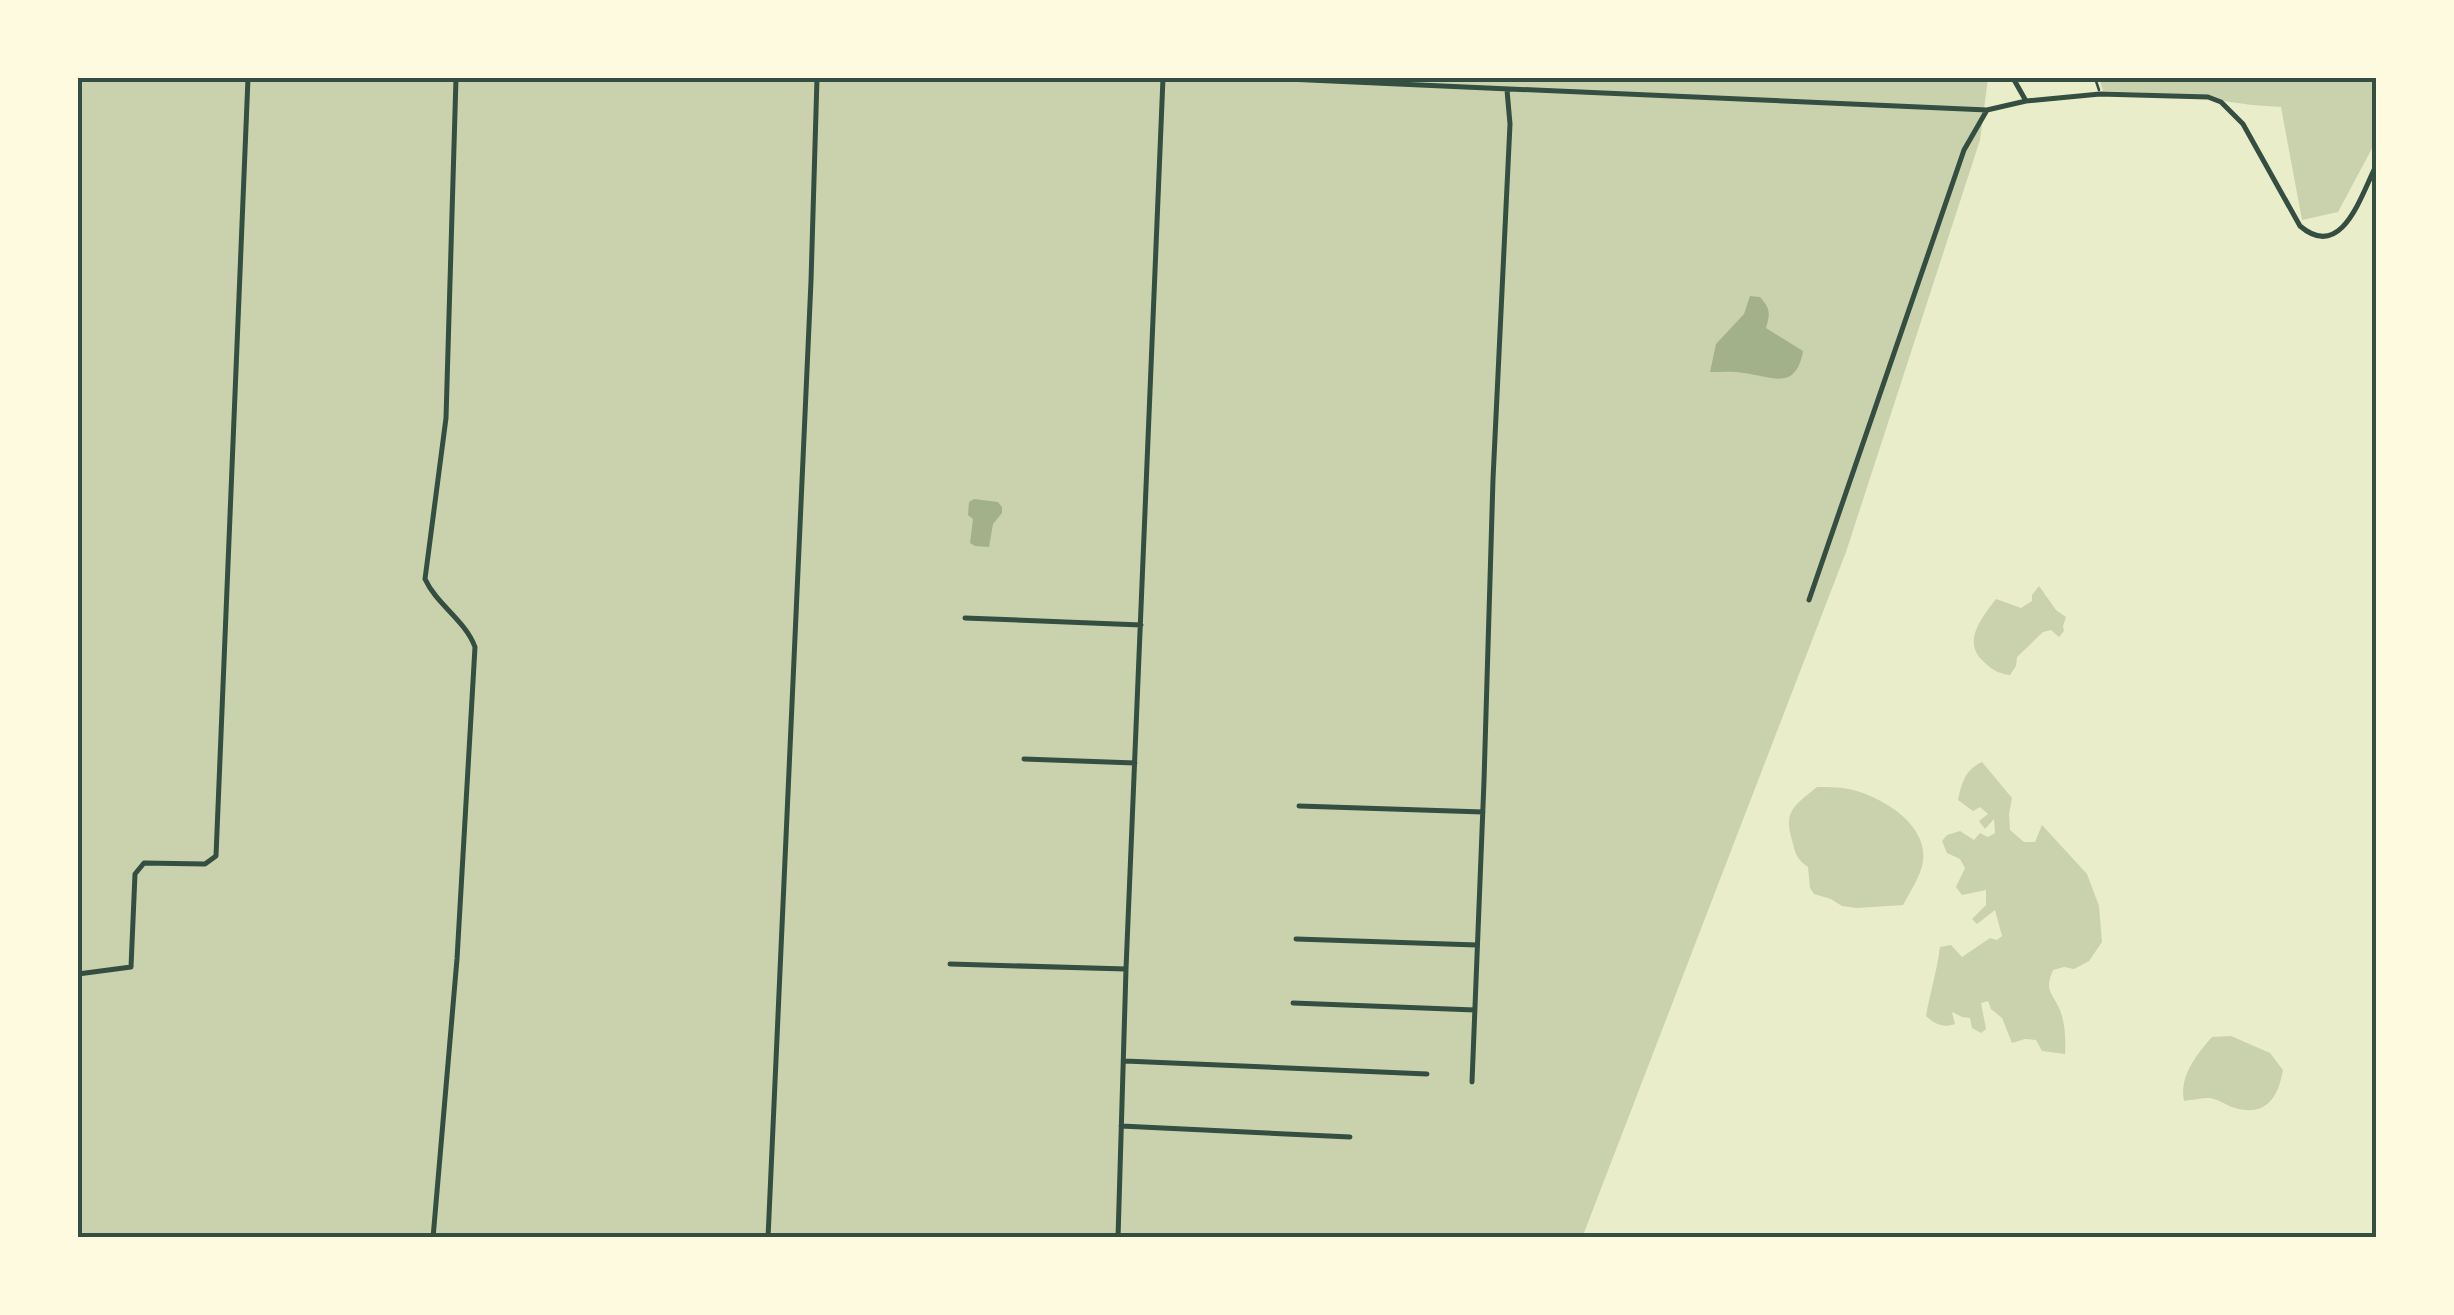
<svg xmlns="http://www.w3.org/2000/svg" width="2454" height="1315" font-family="'Exo 2',sans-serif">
	<rect width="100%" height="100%" fill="#e9edc9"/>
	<path fill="#cad2ad" d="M78,78H1988L1980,140L1846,552L1582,1238L78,1237Z
		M2081,78H2376V141L2338,212L2302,220L2281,107L2252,105L2172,94L2103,91L2100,81Z
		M2039,586L2056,610L2066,617L2063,626L2064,631L2059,637L2051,630L2043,632L2017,657L2016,666L2010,675C1996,673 1991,669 1981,659C1963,640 1983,616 1996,599L2021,608L2032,601V595Z
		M1982,762L2012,798L2009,814L2010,830L2024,842H2035L2042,825L2087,874L2099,906L2102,942L2089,961L2074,969L2064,967L2053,970C2044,991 2052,992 2060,1010C2065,1023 2066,1040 2065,1054L2042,1051L2036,1040L2025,1039L2012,1043L2002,1018L1991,1009L1988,1001L1981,1003L1986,1029L1981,1033L1972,1028L1970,1018L1962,1017L1952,1012L1955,1024C1943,1028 1936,1025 1926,1016C1930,993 1937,971 1940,947L1951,945L1962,957L1990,938L1997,940L2002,936L1995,910L1977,924L1972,919L1986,905V890L1962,895L1956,887L1965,868L1960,859L1947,853L1942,841L1947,835L1960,831L1974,840L1980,833L1988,837L1995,833L1994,819L1985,829L1979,821L1988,814L1980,807L1973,811L1958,800C1962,782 1965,770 1982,762Z
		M1817,787C1827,787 1838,787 1849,789C1880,796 1928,823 1923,861C1921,876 1910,892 1903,905L1857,908L1842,906L1831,899L1814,894L1810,888L1808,867C1797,860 1795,853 1792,840C1783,811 1795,805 1817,787Z
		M2231,1036L2270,1053L2283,1070C2278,1099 2265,1118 2232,1107C2224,1104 2218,1099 2209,1098C2201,1098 2192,1100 2184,1101C2179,1077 2196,1055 2212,1037Z"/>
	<path fill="#a3b18a" d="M1750,296L1760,297C1771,309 1770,314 1766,328L1803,351C1796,391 1773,377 1744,373C1733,371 1721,372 1710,372L1716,344L1744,314Z
		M974,499L998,502L1002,507V513L993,524L989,547L975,546L970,543L973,519L968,515L969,502Z"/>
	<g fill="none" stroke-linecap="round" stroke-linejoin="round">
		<path stroke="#344e41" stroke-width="2.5" d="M2095,78L2099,90"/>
		<path stroke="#344e41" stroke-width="5" d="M1262,78L1987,110L2026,101L2100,94L2208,97L2221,102L2243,124L2300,226C2342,262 2361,195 2376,166
			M2013,78L2026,101
			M1809,600L1964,150L1987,110
			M965,618L1141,625
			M1024,759L1135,763
			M1299,806L1483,812
			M1296,939L1477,945
			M950,964L1126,969
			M78,974L131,967L135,874L144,863L205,864L216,856L248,78
			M1293,1003L1475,1010
			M1125,1061L1427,1074
			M1472,1082L1484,781L1493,479L1510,124L1507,90
			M1121,1126L1350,1137
			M433,1238L457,959L475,647C465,620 437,605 425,579L446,418L456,78
			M768,1238L811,281L817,78
			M1118,1238L1126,969L1163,78"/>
	</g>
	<rect width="2454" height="1315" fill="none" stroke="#fefae0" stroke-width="160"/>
	<rect x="80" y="80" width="2294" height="1155" fill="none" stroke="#344e41" stroke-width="4"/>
</svg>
